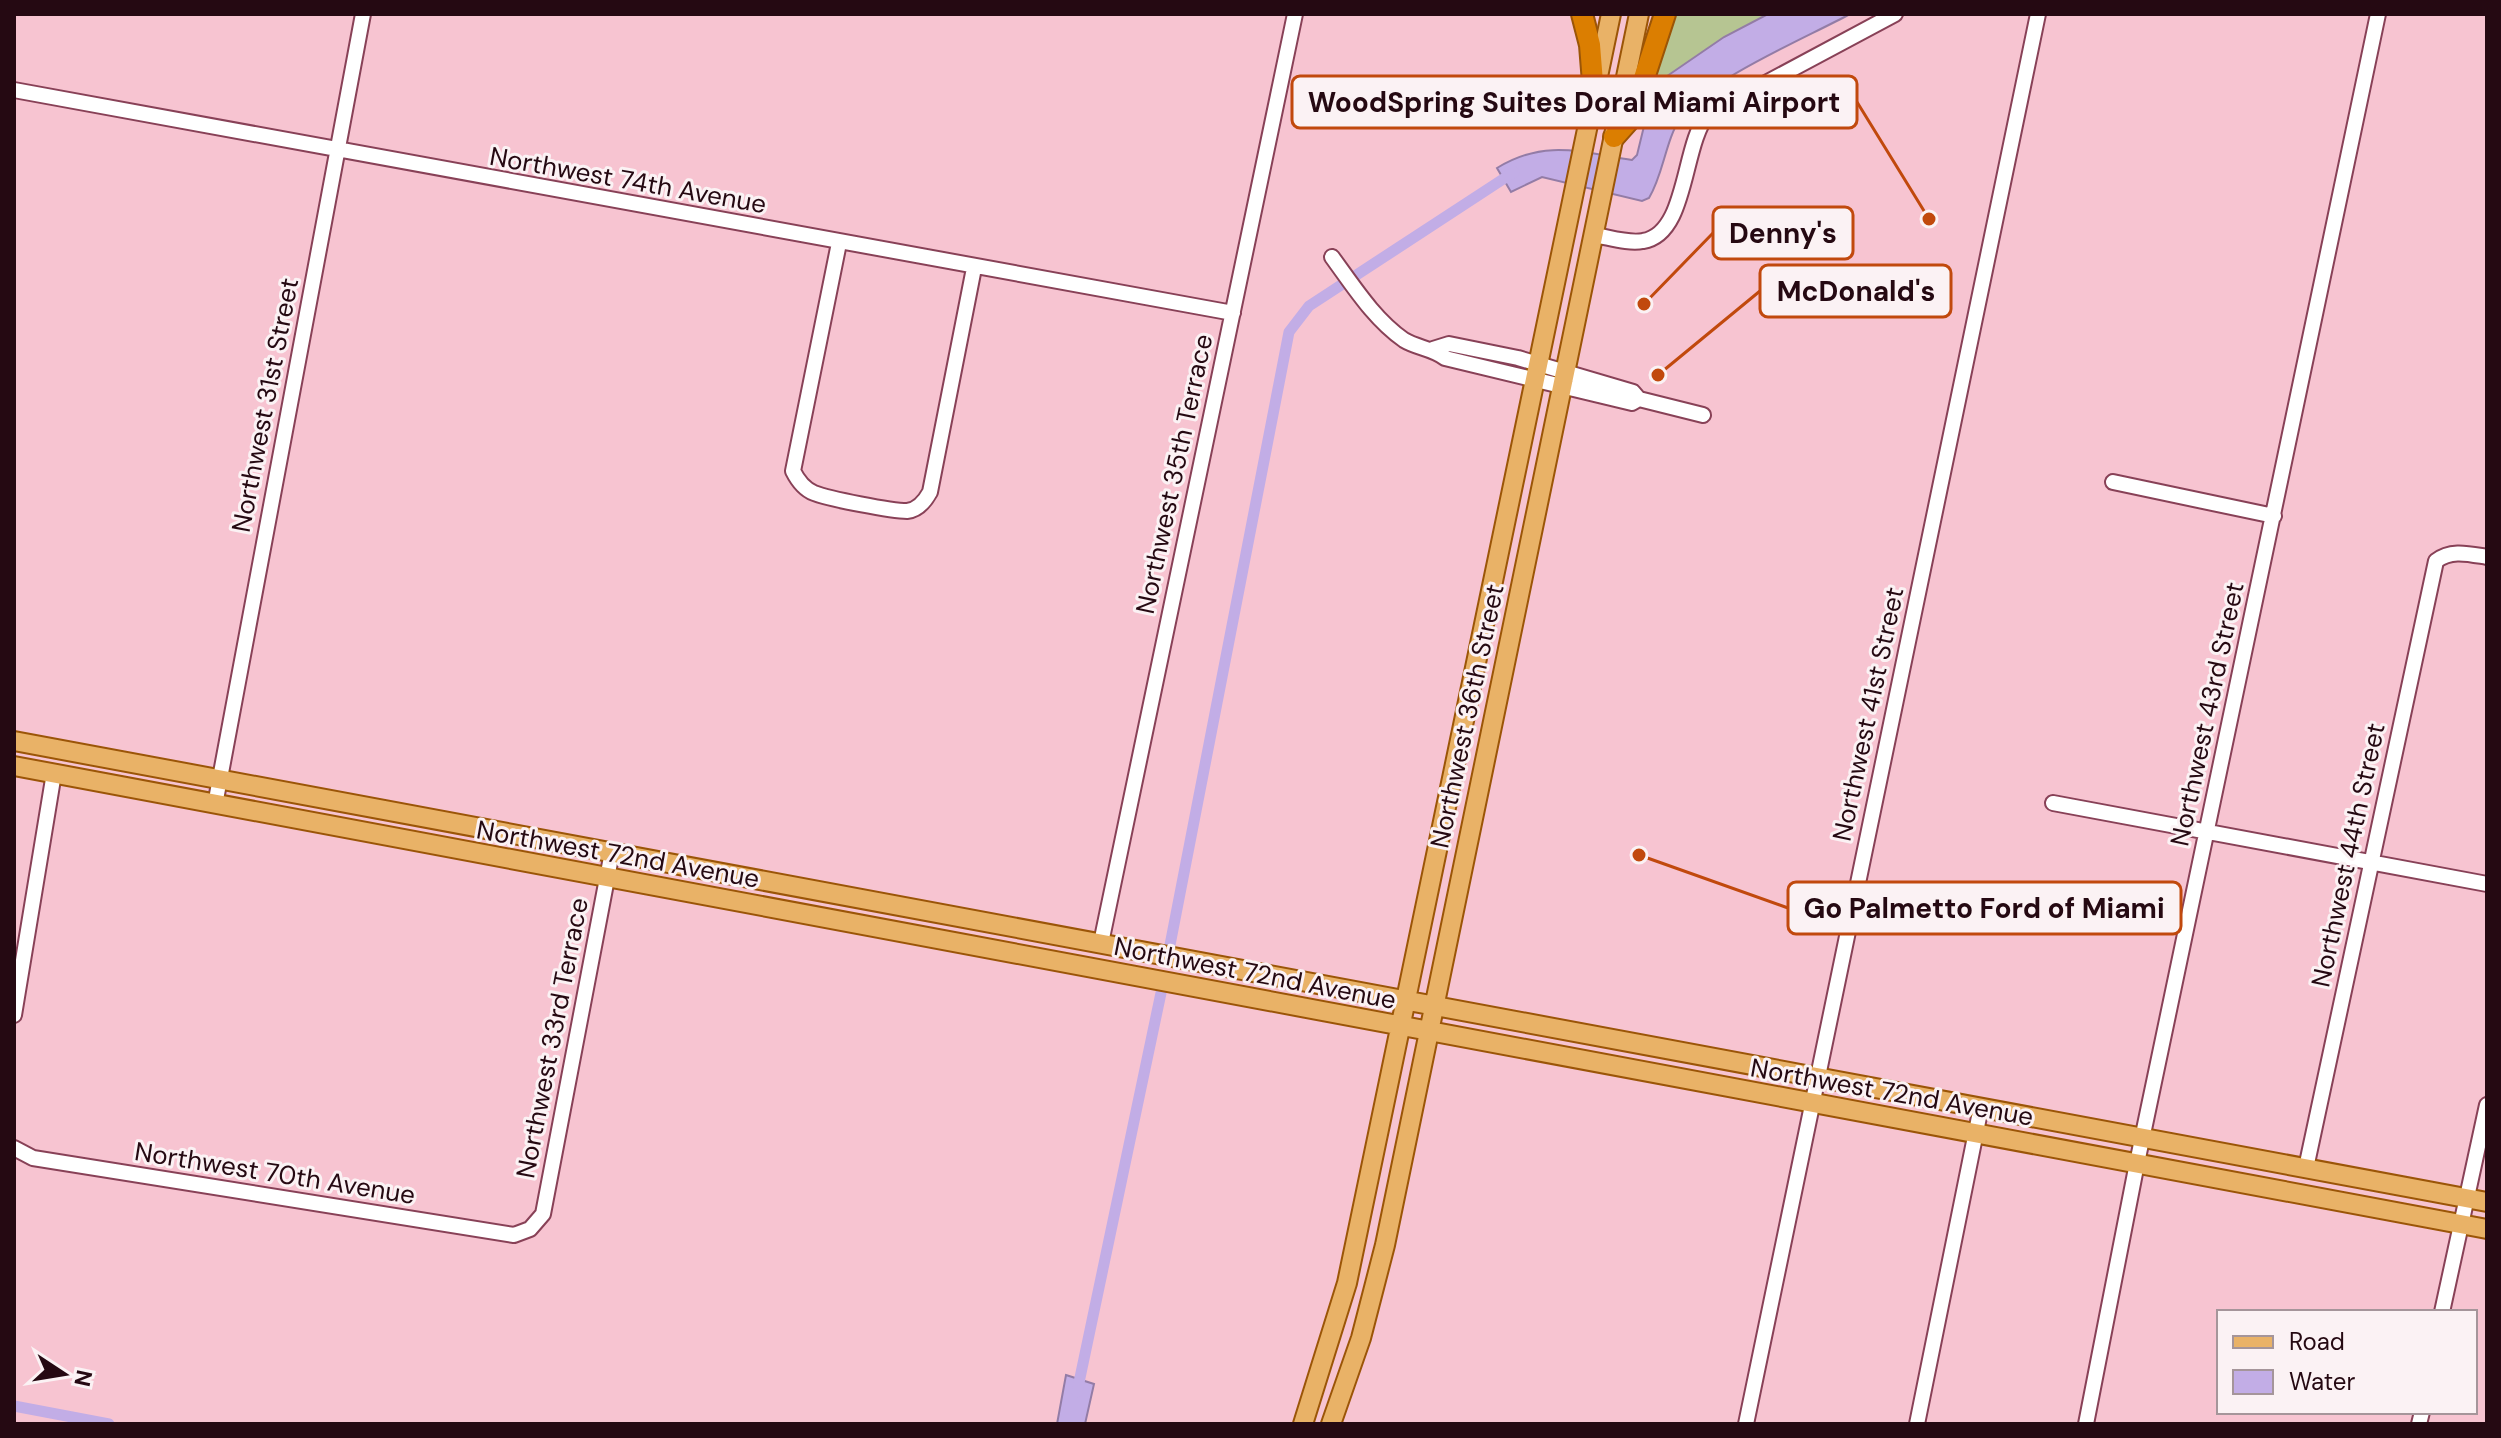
<svg xmlns="http://www.w3.org/2000/svg" width="2501" height="1438" font-family="'DM Sans',sans-serif">
	<rect width="100%" height="100%" fill="#f7c4d1"/>
	<path fill="#b6c592" d="M1675,14H1768L1724,37L1654,85Z"/>
	<path fill="#c2ade6" stroke="#937ca6" stroke-width="2" d="M1768,14H1850C1808,37 1706,80 1681,117C1665,141 1664,173 1649,198L1642,201L1542,177L1511,192L1497,168C1544,139 1580,152 1632,160L1637,155L1654,85L1724,37Z
		M1066,1375L1094,1384L1085,1424H1057Z"/>
	<g fill="none" stroke-linecap="round" stroke-linejoin="round">
		<path stroke="#c2ade6" stroke-width="11" d="M1170,945L1289,332L1309,306L1514,172
			M1077,1392L1161,993
			M14,1406L109,1424"/>
		<defs>
			<path id="minor" d="M14,90L1233,313
				M1594,235C1608,237 1628,244 1643,241C1688,234 1682,145 1708,114L1895,14
				M839,243L793,471C798,481 804,489 814,493C829,499 892,511 907,511C918,510 925,501 930,492L974,268
				M1332,257C1354,287 1374,319 1404,340C1417,348 1432,348 1445,358L1632,403L1639,399
				M1433,349L1449,344L1518,358L1633,392L1639,399L1703,415
				M2113,482L2274,516
				M2053,803L2487,884
				M215,805L363,14
				M1101,943L1295,14
				M14,1015L54,773
				M14,1148L33,1158L514,1235L530,1229L543,1214L612,852
				M2306,1168L2436,561C2451,549 2469,554 2487,557
				M2442,1312L2487,1105
				M1746,1424L2038,14
				M1917,1424L1981,1107
				M2086,1424L2137,1163L2378,14
				M2419,1424L2422,1412"/>
			<path id="major" d="M14,741L2487,1202
				M14,766L2487,1229
				M1303,1424L1347,1283L1611,14
				M1331,1424L1361,1338L1385,1245L1639,14"/>
			<path id="highway" d="M1582,14L1590,45L1594,95
				M1614,137L1631,118L1665,14"/>
		</defs>
		<use href="#minor" stroke="#884157" stroke-width="18"/>
		<use href="#major" stroke="#9b5507" stroke-width="22"/>
		<use href="#highway" stroke="#9b5507" stroke-width="24"/>
		<use href="#minor" stroke="#fff" stroke-width="14"/>
		<use href="#major" stroke="#e9b267" stroke-width="18"/>
		<use href="#highway" stroke="#db7e01" stroke-width="20"/>
	</g>
	<g text-anchor="middle" stroke-width="6" stroke-linejoin="round" paint-order="stroke">
		<g font-size="26" fill="#250912" stroke="#fbf2f4">
			<text transform="translate(628 180) rotate(10)" y="9">Northwest 74th Avenue</text>
			<text transform="translate(265 405) rotate(-79)" y="9">Northwest 31st Street</text>
			<text transform="translate(1174 474) rotate(-78)" y="9">Northwest 35th Terrace</text>
			<text transform="translate(1868 714) rotate(-78)" y="9">Northwest 41st Street</text>
			<text transform="translate(2207 714) rotate(-78)" y="9">Northwest 43rd Street</text>
			<text transform="translate(1467 716) rotate(-78)" y="9">Northwest 36th Street</text>
			<text transform="translate(618 854) rotate(10)" y="9">Northwest 72nd Avenue</text>
			<text transform="translate(2348 855) rotate(-78)" y="9">Northwest 44th Street</text>
			<text transform="translate(1255 973) rotate(11)" y="9">Northwest 72nd Avenue</text>
			<text transform="translate(552 1038) rotate(-79)" y="9">Northwest 33rd Terrace</text>
			<text transform="translate(1892 1092) rotate(10)" y="9">Northwest 72nd Avenue</text>
			<text transform="translate(275 1173) rotate(9)" y="9">Northwest 70th Avenue</text>
		</g>
	</g>
	<path fill="none" stroke="#c1490d" stroke-width="3" d="M1929 219L1857 102M1644 304L1713 233M1658 375L1760 291M1639 855L1788 908"/>
	<g fill="#c1490d" stroke="#fbf2f4" stroke-width="3">
		<circle cx="1929" cy="219" r="8"/>
		<circle cx="1644" cy="304" r="8"/>
		<circle cx="1658" cy="375" r="8"/>
		<circle cx="1639" cy="855" r="8"/>
	</g>
	<g fill="#fbf2f4" stroke="#c1490d" stroke-width="3">
		<rect x="1292" y="76" width="565" height="52" rx="8"/>
		<rect x="1713" y="207" width="140" height="52" rx="8"/>
		<rect x="1760" y="265" width="191" height="52" rx="8"/>
		<rect x="1788" y="882" width="393" height="52" rx="8"/>
	</g>
	<g font-size="28" text-anchor="middle" font-weight="bold" fill="#250912">
		<text x="1574" y="112">WoodSpring Suites Doral Miami Airport</text>
		<text x="1783" y="243">Denny's</text>
		<text x="1856" y="301">McDonald's</text>
		<text x="1984" y="918">Go Palmetto Ford of Miami</text>
	</g>
	<rect width="2501" height="1438" fill="none" stroke="#250912" stroke-width="32"/>
	<rect x="2217" y="1310" width="260" height="104" fill="#fbf2f4" stroke="#a5959a" stroke-width="2"/>
	<rect x="2233" y="1336" width="40" height="12" fill="#e9b267" stroke="#a5959a" stroke-width="2"/>
	<text x="2289" y="1350" font-size="24" fill="#250912">Road</text>
	<rect x="2233" y="1370" width="40" height="24" fill="#c2ade6" stroke="#a5959a" stroke-width="2"/>
	<text x="2289" y="1390" font-size="24" fill="#250912">Water</text>
	<g transform="translate(64 1374) rotate(102)" stroke="#fbf2f4" stroke-width="6" paint-order="stroke">
	<path d="M0-6L14 30L0 20L-14 30Z" fill="#250912"/>
	<text y="-12" font-size="22" font-weight="bold" text-anchor="middle" fill="#250912">N</text>
	</g>
</svg>
